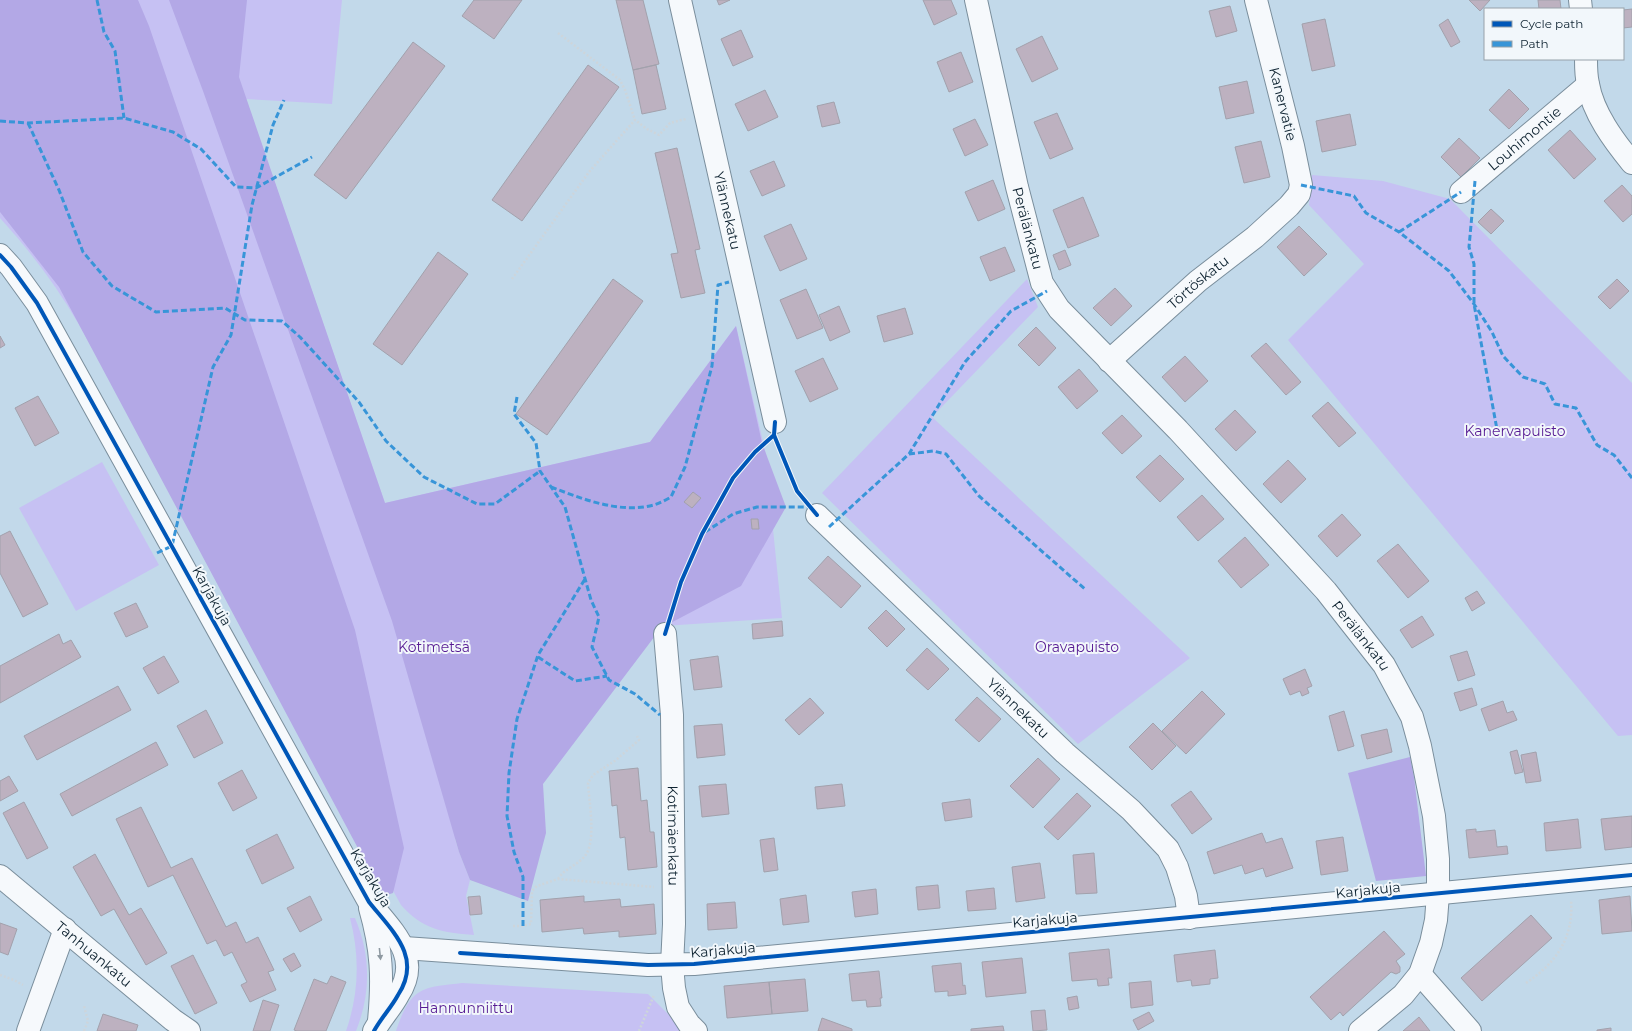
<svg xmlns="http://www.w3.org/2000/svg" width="1632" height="1031" font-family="Montserrat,sans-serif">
	<rect width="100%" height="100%" fill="#c2d9ea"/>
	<path fill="#c6c1f3" d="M0,0H342L332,104L246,99L385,503L650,442L736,326L775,493L773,529L782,618L634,628L636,661L455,839L459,852L470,880L466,896L474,935C443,933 422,929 401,905L78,323C56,285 30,251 0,218Z
		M1312,175L1383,181L1450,199L1632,383V735L1618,736L1288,340L1364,264L1309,205Z
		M1027,279L1038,307L932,417L1190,658L1078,744L822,493Z
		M102,462L159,565L76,611L19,508Z
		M350,918H355C371,956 371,993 356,1031H346C359,994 360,956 350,918Z
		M462,983L648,994L685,1031H396C400,1019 407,1000 418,993C430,985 448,985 462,983Z"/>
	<path fill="#b3a8e6" d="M0,0H138L149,26L355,630L404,848L393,893L384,896L377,884L59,287L0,212Z
		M169,0H247L239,77L385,503L650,442L736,326L762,443L786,507L741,586L661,628L543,784L546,833L528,901L470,880L459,852L392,621L203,91Z
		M1410,757L1414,777L1426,876L1376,881L1348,773Z"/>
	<path fill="#bdb1c0" stroke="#a2a1ac" d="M474,0H522L494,39L462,16Z
		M616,0H643L659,64L633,70Z
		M717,0H730L719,5Z
		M923,0H951L957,14L934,25Z
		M1469,0H1490L1480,11Z
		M1538,0H1560L1561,9H1539Z
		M1230,6L1237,31L1216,37L1209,11Z
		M1632,9V27L1623,28V10Z
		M1325,19L1335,66L1312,71L1302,24Z
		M1448,19L1460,42L1451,47L1439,25Z
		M741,30L753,57L733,66L721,39Z
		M1042,36L1058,69L1032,82L1016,49Z
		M413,42L445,66L346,199L314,175Z
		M961,52L973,82L949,92L937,62Z
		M588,65L619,87L522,221L492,200Z
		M656,65L666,109L642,114L633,70Z
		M1247,81L1254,113L1226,119L1219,87Z
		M1509,89L1529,109L1509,129L1489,110Z
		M765,90L778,117L748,131L735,104Z
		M834,102L840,123L822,127L817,106Z
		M1057,113L1073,149L1050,159L1034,122Z
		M1350,114L1356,145L1322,152L1316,121Z
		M975,119L988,145L965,156L953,129Z
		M1570,130L1596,159L1574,179L1548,150Z
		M1459,138L1480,158L1461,177L1441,157Z
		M1261,141L1270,177L1244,183L1235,147Z
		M677,148L700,249L695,250L705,293L681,298L671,254L678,253L655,153Z
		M774,161L785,186L762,196L750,171Z
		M993,180L1005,209L978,221L965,192Z
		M1622,185L1632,196V214L1623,222L1604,201Z
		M1083,197L1099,236L1068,248L1053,210Z
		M1491,209L1504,221L1491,234L1478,222Z
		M791,224L807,259L780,271L764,236Z
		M1299,226L1327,254L1304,276L1277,247Z
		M1005,247L1015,271L990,281L980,257Z
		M1065,250L1071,265L1059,270L1053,255Z
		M438,252L468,274L402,365L373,344Z
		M613,279L643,301L547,435L516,414Z
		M1617,279L1629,291L1610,309L1598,297Z
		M1115,288L1132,306L1111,326L1093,308Z
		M806,289L823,328L797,339L780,300Z
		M839,306L850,332L830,341L819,315Z
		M905,308L913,334L884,342L877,316Z
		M1036,327L1056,348L1039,366L1018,345Z
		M0,336L5,345L0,348Z
		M1266,343L1301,382L1286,395L1251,356Z
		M1185,356L1208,381L1185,402L1162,377Z
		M823,358L838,389L810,402L795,371Z
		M1079,369L1098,391L1077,409L1058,387Z
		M38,396L59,433L35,446L15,408Z
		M1328,402L1356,433L1339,447L1312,416Z
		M1235,410L1256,432L1236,451L1215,429Z
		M1122,415L1142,436L1122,454L1102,433Z
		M1160,455L1184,479L1160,502L1136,477Z
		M1288,460L1306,479L1281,503L1263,484Z
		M693,492L701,498L692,508L684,502Z
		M1202,495L1224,519L1198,541L1177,517Z
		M1342,514L1361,535L1337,557L1318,536Z
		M751,519H758L759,529H752Z
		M10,531L48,604L23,617L0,573V536Z
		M1245,537L1269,565L1241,588L1218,561Z
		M1398,544L1429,581L1408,598L1377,561Z
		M828,556L861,586L841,608L808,578Z
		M1477,591L1485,603L1472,611L1465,598Z
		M136,603L148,627L126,637L114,613Z
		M886,610L905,629L887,647L868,628Z
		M1422,616L1434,635L1412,648L1400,630Z
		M782,621L783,636L753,639L752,624Z
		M59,634L63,644L71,640L81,657L0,703V666Z
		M927,648L949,669L928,690L906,670Z
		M1467,651L1475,675L1458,681L1450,656Z
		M164,656L179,682L158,694L143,668Z
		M718,656L722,687L694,690L690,660Z
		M1305,669L1312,686L1307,688L1309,693L1302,696L1300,691L1290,695L1283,679Z
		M118,686L131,710L37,760L24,736Z
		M1472,688L1477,705L1460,711L1454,693Z
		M1202,691L1225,714L1186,754L1162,731Z
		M977,697L1001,719L979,742L955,720Z
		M810,698L824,713L799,735L785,720Z
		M1503,701L1507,713L1513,711L1517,720L1489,731L1481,709Z
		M206,710L223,743L194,758L177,726Z
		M1344,711L1354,746L1338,751L1329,716Z
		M1153,723L1176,746L1152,770L1129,747Z
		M722,724L725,755L697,758L694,726Z
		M1387,729L1392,752L1367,759L1361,735Z
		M156,742L168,765L72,816L60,794Z
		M1517,750L1523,772L1515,774L1510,752Z
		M1536,752L1541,781L1526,783L1521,755Z
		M1038,758L1060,779L1033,808L1010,786Z
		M638,768L641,801L647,800L650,832H654L657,867L628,870L625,837L620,838L617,805L612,806L609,771Z
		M242,770L257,798L233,811L218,783Z
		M9,776L18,791L0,801V781Z
		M726,784L729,814L702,817L699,786Z
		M842,784L845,806L817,809L815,787Z
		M1191,791L1212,819L1192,834L1171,805Z
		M1077,793L1091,806L1058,840L1044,827Z
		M970,799L972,817L945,821L942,803Z
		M24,802L48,848L27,859L3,813Z
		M141,807L171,868L192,858L226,927L236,922L246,943L258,937L274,970L268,972L276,990L250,1002L241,985L247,982L232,952L224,956L216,940L207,944L173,875L148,887L116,819Z
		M1632,816V847L1605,850L1601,819Z
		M1578,819L1581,848L1546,851L1544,823Z
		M1476,829V832L1495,830L1497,847L1507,846L1508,854L1469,858L1466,830Z
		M1262,833L1266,843L1282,838L1293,868L1266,877L1263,868L1245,874L1242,865L1214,874L1207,852Z
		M277,834L294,868L262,884L246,850Z
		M1343,837L1348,871L1321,875L1316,841Z
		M774,838L778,870L764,872L760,840Z
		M1094,853L1097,893L1076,894L1073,855Z
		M95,854L129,915L141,908L167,953L146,965L114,909L101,916L73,867Z
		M1040,863L1045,898L1016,902L1012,867Z
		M938,885L940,908L918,910L916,887Z
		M994,888L996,909L968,911L966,891Z
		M876,889L878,914L855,917L852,892Z
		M806,895L809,922L783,925L780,899Z
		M310,896L322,920L300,932L287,908Z
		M480,896L482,914L470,915L468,897Z
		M584,896V902L620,899L621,907L654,904L656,934L619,937V931L584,934L583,928L542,932L540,900Z
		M1630,896L1632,931L1602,934L1599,900Z
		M735,902L737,928L708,930L707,904Z
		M1531,915L1552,938L1482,1001L1461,978Z
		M0,923L17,929L8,955L0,952Z
		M1384,931L1405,954L1396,961L1400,967V972L1396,974L1391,972L1343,1016L1340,1012L1331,1020L1310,997Z
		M1109,949L1112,978H1108L1109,985L1098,986L1097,979L1072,981L1069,953Z
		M1215,950L1218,978L1210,979V984L1192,986L1191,980L1177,982L1174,955Z
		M294,953L301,966L291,972L283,959Z
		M193,955L217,1003L195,1014L171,966Z
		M1022,958L1026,993L986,997L982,962Z
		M961,963L963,986L965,985L966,994L948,996V991L935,992L932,966Z
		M879,971L882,998H880L881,1006L867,1007L866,1000L852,1001L849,974Z
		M331,976L346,982L326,1031H297L294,1030L314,979L327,984Z
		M805,979L808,1011L772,1014L769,982Z
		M1151,981L1153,1005L1131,1008L1129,983Z
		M769,982L772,1014L727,1018L724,986Z
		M1077,996L1079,1008L1069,1010L1067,998Z
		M263,1000L279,1005L270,1031H253Z
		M1045,1010L1047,1030L1033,1031L1031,1011Z
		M1149,1012L1154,1021L1138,1030L1133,1020Z
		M103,1014L138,1025L136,1031H97Z
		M1419,1017L1430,1031H1403Z
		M822,1018L852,1029V1031H818Z
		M1003,1026L1004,1031H971V1029Z
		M1611,1028V1031H1597V1030Z"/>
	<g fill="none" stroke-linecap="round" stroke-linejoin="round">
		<defs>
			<g id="minor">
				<path id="s1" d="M680,0L775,422"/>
				<path id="s2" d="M976,0L1017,187L1042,283L1059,309L1178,430L1326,591L1384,665L1412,717L1420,746L1434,816L1438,859V894L1436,920L1431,943L1420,974L1403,995L1360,1031"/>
				<path d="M1580,0L1581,9"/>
				<path d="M1586,59C1586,67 1586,76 1588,84C1593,113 1614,141 1632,163"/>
				<path id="s3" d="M1461,192L1588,85"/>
				<path d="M0,255L11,267L37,303L369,902C392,931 423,957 398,995C391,1008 381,1018 374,1031"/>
				<path id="s4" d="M1109,361L1198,281L1255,237L1289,206L1299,194L1301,185L1293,146L1256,0"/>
				<path id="s5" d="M817,515L1065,753L1131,810L1168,849L1177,867L1186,896L1189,918"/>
				<path id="s6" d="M665,634L672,715L674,924L672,965L674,988L678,1007L689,1024L696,1031"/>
				<path id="s7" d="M0,876L173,1020L189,1031"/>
				<path d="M370,908C382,950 383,978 379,1021"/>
				<path d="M404,948L648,965L694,964L1632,875"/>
				<path d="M1420,974L1470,1031"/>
				<path d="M28,1031L65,929"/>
			</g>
		</defs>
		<use href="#minor" stroke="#7a8e9c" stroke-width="24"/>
		<path stroke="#cdd5db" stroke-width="2.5" stroke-dasharray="2 2" stroke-linecap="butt" d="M558,33L620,80L625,90L635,120
			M512,279L589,172L635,120L647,129L659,135L670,123L686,119
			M558,879C564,869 576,866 584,857C597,844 589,801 588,783L593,775L616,760L639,740L637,736
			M513,926H523L531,924L532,891L537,886L558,879L654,887
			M0,975L14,980L23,985
			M1526,983C1556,963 1574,938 1571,900
			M84,1031L88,1021L84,1006
			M639,1031L654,995"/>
		<use href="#minor" stroke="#f6f9fc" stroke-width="22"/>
		<path stroke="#3895d8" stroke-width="3" stroke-dasharray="6 3" stroke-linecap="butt" d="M97,0L104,32L115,51L124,118
			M0,121L28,123L124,118L173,132L201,149L236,187L256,188L312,157
			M28,123L59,190L83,252L112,286L156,312L225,308L245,320L282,321L300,337L359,402L386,441L424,477L477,504H495L540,471
			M1475,181L1469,247L1474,264V304L1498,435
			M1301,185L1354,196L1366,213L1399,232L1449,271L1474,304L1492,332L1503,356L1523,377L1545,384L1555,404L1576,408L1597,445L1614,455L1632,478
			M1399,232L1461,192
			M517,397L514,414L536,443L540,471L565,507L591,600L599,617L592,647L609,680L635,694L660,715
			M909,454L933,451L946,454L979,496L1086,590
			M551,487C583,499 619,514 654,505C660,503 666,500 671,497L685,467L712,366L718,285L729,282
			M829,527L909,454L965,362L1011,311L1047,291
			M705,532L733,514L757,507H809
			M157,553L172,546L213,367L231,335L252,205L273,125L284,100
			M538,657L575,681L607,676
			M523,926V877L514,852L507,816L509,773L517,719L538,655L585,579"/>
		<defs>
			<path id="cycleway" d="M0,255L11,267L37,303L369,902C392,931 423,957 398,995C391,1008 381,1018 374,1031
				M775,422L774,435L797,491L817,515
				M665,634L681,582L702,534L733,478L755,452L774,435
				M460,953L648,965L694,964L1632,875"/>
		</defs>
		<use href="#cycleway" stroke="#f2f7fb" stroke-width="6"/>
		<use href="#cycleway" stroke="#0057b8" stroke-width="4"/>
	</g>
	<defs><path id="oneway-solid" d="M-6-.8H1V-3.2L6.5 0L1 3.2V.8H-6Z"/></defs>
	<use fill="#8e99a1" href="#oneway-solid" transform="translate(380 954) rotate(84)"/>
	<g text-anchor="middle" stroke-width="4" stroke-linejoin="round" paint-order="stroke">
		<g font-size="14" fill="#0e2331" stroke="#f2f7fb">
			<text transform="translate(1283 104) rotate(76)" y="5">Kanervatie</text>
			<text dy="5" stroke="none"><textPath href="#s3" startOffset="83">Louhimontie</textPath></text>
			<text dy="5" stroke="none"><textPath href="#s1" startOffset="216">Ylännekatu</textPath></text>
			<text dy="5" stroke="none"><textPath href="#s2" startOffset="234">Perälänkatu</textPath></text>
			<text dy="5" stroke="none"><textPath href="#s4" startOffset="119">Törtöskatu</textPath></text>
			<text transform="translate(212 596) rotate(61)" y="5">Karjakuja</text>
			<text dy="5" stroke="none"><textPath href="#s2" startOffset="767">Perälänkatu</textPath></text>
			<text dy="5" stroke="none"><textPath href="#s5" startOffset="279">Ylännekatu</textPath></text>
			<text dy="5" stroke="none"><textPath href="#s6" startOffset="202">Kotimäenkatu</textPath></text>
			<text transform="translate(371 878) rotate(59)" y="5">Karjakuja</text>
			<text transform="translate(1368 890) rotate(-6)" y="5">Karjakuja</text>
			<text transform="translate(1045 920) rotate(-5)" y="5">Karjakuja</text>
			<text transform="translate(723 950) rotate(-5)" y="5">Karjakuja</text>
			<text dy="5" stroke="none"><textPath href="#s7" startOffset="122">Tanhuankatu</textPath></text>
		</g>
		<g font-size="14" fill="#571b93" stroke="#f2f7fb">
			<text x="1515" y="436">Kanervapuisto</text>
			<text x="434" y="652">Kotimetsä</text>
			<text x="1077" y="652">Oravapuisto</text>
			<text x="466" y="1013">Hannunniittu</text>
		</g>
	</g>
	<rect x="1484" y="8" width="140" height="52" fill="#f2f7fb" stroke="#97a2aa"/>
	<rect x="1492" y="21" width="20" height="6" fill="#0057b8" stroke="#97a2aa"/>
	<text x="1520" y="28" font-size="12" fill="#0e2331">Cycle path</text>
	<rect x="1492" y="41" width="20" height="6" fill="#3895d8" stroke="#97a2aa"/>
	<text x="1520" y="48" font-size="12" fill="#0e2331">Path</text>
</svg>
